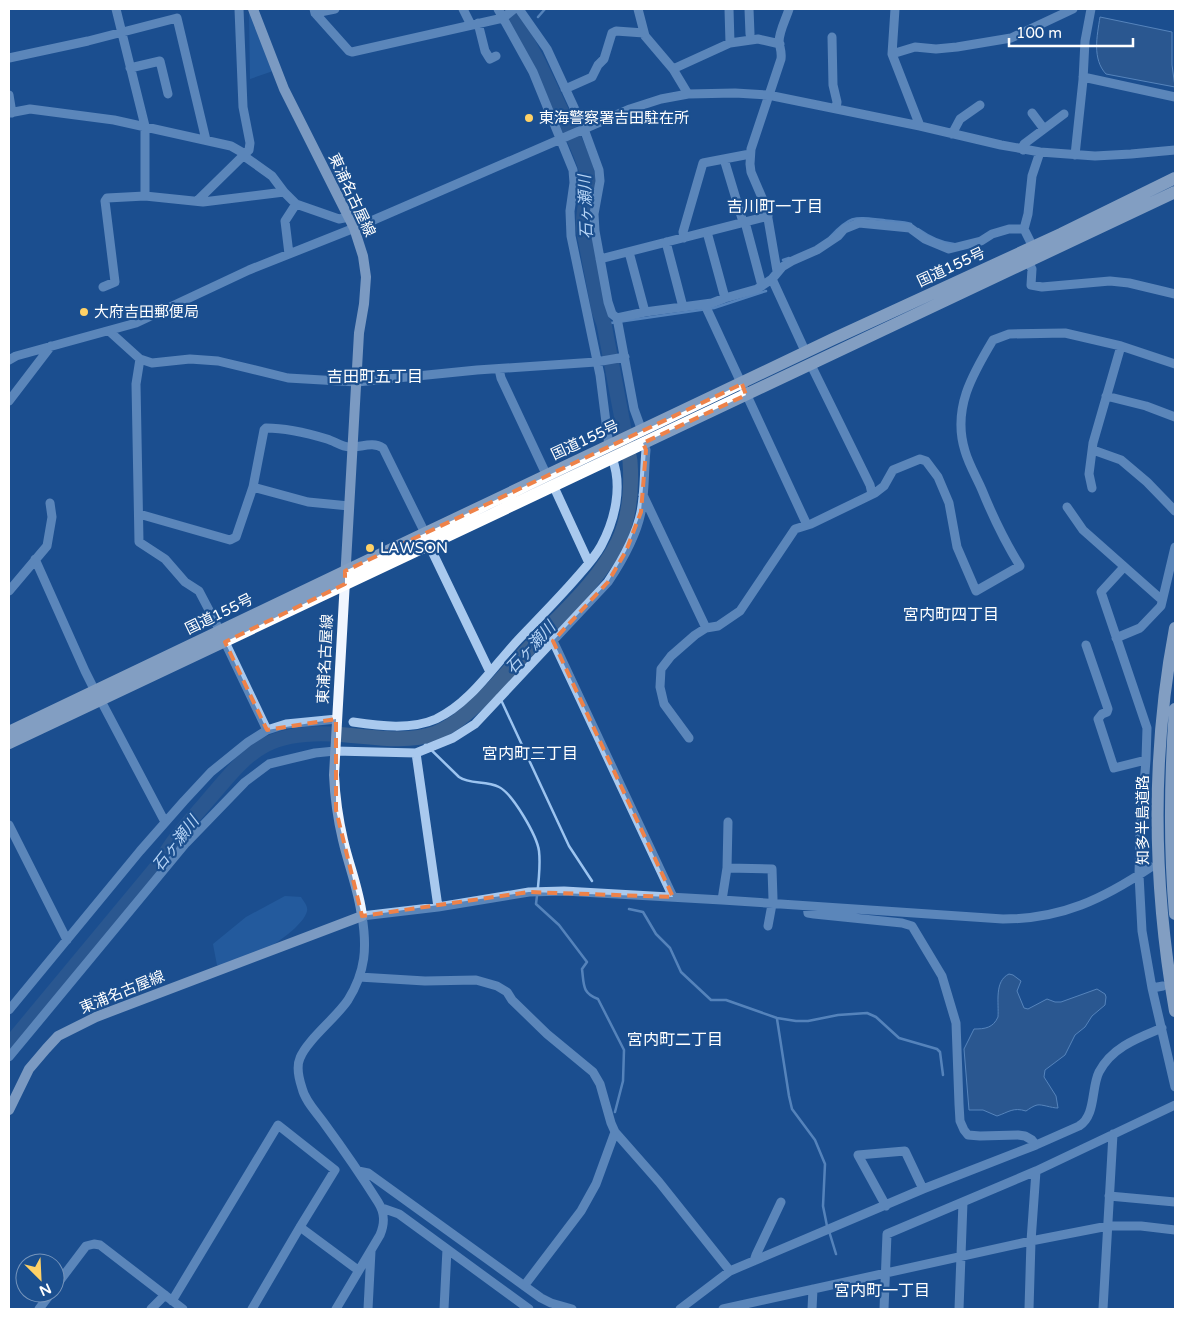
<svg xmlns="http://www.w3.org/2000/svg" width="1184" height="1318" font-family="'Varela Round','Noto Sans JP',sans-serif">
	<rect width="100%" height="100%" fill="#1b4f8f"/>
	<path fill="#2e69ad" d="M249,9L273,71L250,79Z
		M285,896L301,897C304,902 308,906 307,911C303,930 250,961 232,967C228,968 222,966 217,965L213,944L246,917Z"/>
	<path fill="#3c6290" stroke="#9cc4f0" d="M1100,17L1172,32V65L1175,87L1106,74C1092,59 1097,36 1100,17Z
		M1009,974L1013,975L1021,981L1017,991L1024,1008L1028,1009L1047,999L1055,1002H1061L1097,989L1105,994L1106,997L1105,1005L1092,1016L1085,1027L1075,1035L1065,1055L1045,1070L1044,1077L1056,1096L1058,1108C1051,1108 1042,1104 1037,1105C1033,1106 1029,1109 1026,1111C1013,1107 1009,1112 997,1116L983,1110H969L964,1049L974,1029C985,1029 993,1028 998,1017C999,1003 994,981 1009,974Z"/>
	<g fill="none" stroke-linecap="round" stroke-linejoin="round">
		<path stroke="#9cc4f0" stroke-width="2.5" d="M538,17L545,9
			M522,33L527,28
			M918,229C928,236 942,243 954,244
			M830,237C851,215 854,217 883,220C893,222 902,221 911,224
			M783,260L789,258
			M604,324L714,308L766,291
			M491,689L502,702L569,846L592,881
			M419,738L459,777C470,785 486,780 499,787C513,794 537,836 539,851C541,868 538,887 536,904L559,925L587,962L582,969C584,985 582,993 598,999L624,1050L623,1081L615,1112
			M629,909L643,912L656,934L670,948L681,972L711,1000H726L777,1018L796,1021H808L838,1015L867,1013L876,1017L899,1038L937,1049L940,1052L943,1075
			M777,1019L789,1096L792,1109L815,1140L825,1164L823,1206L827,1226
			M829,1231L836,1254"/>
		<path stroke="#3c6290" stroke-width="15" d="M9,1045L160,863C173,839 191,820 208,800C225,781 242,757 265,745C285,735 309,733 331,734C365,735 403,745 436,733C471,719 507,671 533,644C563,612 598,582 618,542C630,517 632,489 630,461L604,324L599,311L583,227C583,210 589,194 588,178C586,163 575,141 569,128C550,87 533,46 507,9"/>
		<path stroke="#a9c9ee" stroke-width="9" d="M116,9L145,126V196
			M314,9L315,13L349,51L352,52L503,18L514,9
			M463,9L471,25
			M498,9L533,72L573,170L574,183L570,211L571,236L600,375L609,446
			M519,9L547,49L577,114L586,129
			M638,9L645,36L673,69L688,94
			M729,9L730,43
			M749,9L750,34
			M895,9L892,54L920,126
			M315,13L335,9
			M478,23L485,51L490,59L496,56
			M832,37L833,85L837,102L836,109
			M892,54L915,47L936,49L957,47L1011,38L1073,9
			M9,58L88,41L177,18L206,140
			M130,68L160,61L168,94
			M673,69L730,43L758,39L780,44
			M1083,77L1175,97
			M565,89L592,77L598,65L604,59L612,33L616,31L644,33
			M9,95L12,113
			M9,113L30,109L114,120L231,146L245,154
			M1032,113L1044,129
			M584,129L599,170L600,181L594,214L595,231L608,302L612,314L617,318L634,409L642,431
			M952,134L960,119L980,105
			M1023,150L1024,144L1064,114
			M1075,155L1083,80L1085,41L1091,9
			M244,156L272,176L284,192
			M724,159L743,222
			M197,201L249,150L250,143L243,107L239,9
			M745,222L762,286
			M707,232L725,298
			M684,238L683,232L703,163L750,154
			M666,242L683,307
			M1033,247L1024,229L1028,214L1032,176L1040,152
			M629,252L645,312
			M289,254L285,221L296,204
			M600,259L768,216
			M1028,262L1032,269L1031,285L1042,287L1110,281L1129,283L1175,294
			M777,271L766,207L751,172L750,164L751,149L781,59C782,52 780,48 779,42C779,31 786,19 789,9
			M772,279L806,353
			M103,287L115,282L105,201L107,198L145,196L203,202L284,192L296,204L339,219L349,217
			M705,305L807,525
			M617,318L645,312L712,303L725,298L757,289L772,279L782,267L792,261L817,250L838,236L844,229L859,223L910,228L925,239L949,249L981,241L992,234L1009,229H1024
			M109,331L140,359L152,363L190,359L218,361L288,378L357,382L477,370L596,362L625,357
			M140,359L136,384L139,542L165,559L185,582L199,591L220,631
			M9,360L16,356L136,323L249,270L362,225L630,109L661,99L688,94L735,93L768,95L920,126L1001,145L1040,152L1095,156L1131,154L1175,150
			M811,365L870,485L872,494
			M499,369L501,378L547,476
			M1106,396L1146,406L1175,417
			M9,401L51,346
			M1093,450L1121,460L1147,482L1175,511
			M553,485L589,563
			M253,487L308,502L349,506
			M1092,488L1089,474L1093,443L1121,346
			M643,495L706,628
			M1067,507L1083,530L1162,600
			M139,514L230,540L236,537L253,487L264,430L266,428C287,428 307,433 327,439C334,441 342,447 349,447C360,448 372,441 383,448L425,533
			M429,545L490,672
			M35,559L85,671L95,691
			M1124,567L1101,592L1147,728L1146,760L1140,835L1139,875L1142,931L1152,988L1175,1087
			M9,591L47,546L52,517L50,503
			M1116,638L1140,628L1161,606L1175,547
			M553,641L673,897
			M225,642L267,730
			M1086,645L1108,709L1107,712L1102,714L1098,719L1114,768L1146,760
			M100,699L165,822
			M353,722C380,726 411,730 436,719C470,703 493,667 518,640C538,619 559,598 578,576C586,567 595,557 601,546C615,520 623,486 612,458
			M689,738L664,704L660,687L661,669L671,656L695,635L706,628L718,626L740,611L795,529L811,524L875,493L884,486L893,470L920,459L926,461L938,477L949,503L957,547L976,591L1020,566C1005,542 993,517 982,490C977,478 969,465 965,451C952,409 972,375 993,340L1009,334L1065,333L1121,346L1175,364
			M416,753L438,907
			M9,825L67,940
			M727,868L772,869L773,899L768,926
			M722,900L727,868L728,822
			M807,906L808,913L814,914L902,923L912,926L942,976L956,1023L959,1104L960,1121L964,1130L968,1135L980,1136L1018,1135L1025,1136L1032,1140L1036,1145
			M359,977L425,981L476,980L497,986L507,992L512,1000L547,1034L593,1072L600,1084L611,1123L615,1132L659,1182L730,1271
			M1152,988L1163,986
			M9,1010L140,851L184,801L211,772L248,742L267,730L286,724L337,719
			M9,1057L186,843L245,782L269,764L315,753L335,751L416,753L453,738L475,724L608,582C622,561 636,537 641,512C645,492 644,470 646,450L643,443
			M358,1171L368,1173L541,1298L551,1303L572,1309
			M1109,1196L1175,1202
			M886,1206L858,1155L905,1151L923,1189
			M382,1208L399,1214L529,1309
			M300,1227L358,1270
			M754,1261L756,1255L781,1202
			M524,1286L581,1211L596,1184L615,1132
			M55,1287L86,1246L94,1244L100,1245L183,1309
			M172,1301L278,1125L335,1170L300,1227L252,1309
			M39,1309L51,1293
			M151,1309L165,1295
			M336,1309L380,1235C385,1223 385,1213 378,1202C361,1175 343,1149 324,1123C317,1113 305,1101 302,1088C299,1079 296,1067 300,1058C307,1040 336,1018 348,1000C366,971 367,947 362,916L438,907L529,892L564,891L722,900L1003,919C1062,919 1103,899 1151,867
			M368,1309L371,1251
			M444,1309L447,1249
			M680,1309L730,1271L923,1189L1036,1145L1079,1126C1096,1116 1091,1088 1099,1072C1112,1047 1138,1038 1162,1028
			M723,1309L1031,1241L1108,1226H1141L1175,1230
			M812,1309L813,1289
			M884,1309L887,1234L1036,1171L1175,1105
			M959,1309L963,1202
			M1029,1309L1031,1241L1036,1171
			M1103,1309L1113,1134"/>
		<path stroke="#f0f6ff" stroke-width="10" d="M9,1110L29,1069L46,1049L58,1036L96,1017L362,916C359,890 349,866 343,840C338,819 335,797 334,775L359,333L364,304L366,277L363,256L354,228L284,89L253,9"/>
		<path stroke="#fff" stroke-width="12" d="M1175,628C1151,754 1153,885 1175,1011
			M1175,709C1170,778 1169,845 1175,914
			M9,732L371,559L833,339L1061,234L1175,178
			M9,743L1175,192"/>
	</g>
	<path d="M0 0H1184V1318H0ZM742,384L746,395L643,443L646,450L641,512L626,551L608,582L553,641L673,897L529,892L362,916L336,810V719L267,730L225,642L345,584V571Z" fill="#1b4f8f" fill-opacity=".55" fill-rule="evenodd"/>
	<path fill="none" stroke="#ee8249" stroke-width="4" stroke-dasharray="10 6" stroke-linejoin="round" d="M742,384L746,395L643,443L646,450L641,512L626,551L608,582L553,641L673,897L529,892L362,916L336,810V719L267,730L225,642L345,584V571Z"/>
	<g fill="#ffd166" stroke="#1b4f8f" stroke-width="2">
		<circle cx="529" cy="118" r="5"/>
		<circle cx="84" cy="312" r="5"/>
		<circle cx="370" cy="548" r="5"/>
	</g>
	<g text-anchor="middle" stroke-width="4.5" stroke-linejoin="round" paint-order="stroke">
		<g font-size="15" fill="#fff" stroke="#1b4f8f" text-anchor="start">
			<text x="539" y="123">東海警察署吉田駐在所</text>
			<text x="94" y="317">大府吉田郵便局</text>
			<text x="380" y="553">LAWSON</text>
		</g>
		<g font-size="15" fill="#fff" stroke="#1b4f8f">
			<text transform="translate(352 195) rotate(65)" y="5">東浦名古屋線</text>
			<text transform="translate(951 267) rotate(-25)" y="5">国道155号</text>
			<text transform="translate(585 440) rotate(-25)" y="5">国道155号</text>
			<text transform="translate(219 614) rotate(-26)" y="5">国道155号</text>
			<text transform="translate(325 659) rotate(-87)" y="5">東浦名古屋線</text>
			<text transform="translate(1143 820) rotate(-90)" y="5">知多半島道路</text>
			<text transform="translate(122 992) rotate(-22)" y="5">東浦名古屋線</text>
		</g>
		<g font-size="16" fill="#fff" stroke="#1b4f8f">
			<text x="775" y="212">吉川町一丁目</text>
			<text x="375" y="382">吉田町五丁目</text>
			<text x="951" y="620">宮内町四丁目</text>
			<text x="530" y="759">宮内町三丁目</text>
			<text x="675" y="1045">宮内町二丁目</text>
			<text x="882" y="1296">宮内町一丁目</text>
		</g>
		<g font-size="16" font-style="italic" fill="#b5d3f5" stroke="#1b4f8f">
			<text transform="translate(585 207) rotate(-92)" y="6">石ヶ瀬川</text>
			<text transform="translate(530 647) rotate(-47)" y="6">石ヶ瀬川</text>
			<text transform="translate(175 843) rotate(-52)" y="6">石ヶ瀬川</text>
		</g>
	</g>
	<rect width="1184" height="1318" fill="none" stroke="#ffffff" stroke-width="20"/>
	<g transform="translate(40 1278) rotate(156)"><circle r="24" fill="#1b4f8f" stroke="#7695bc"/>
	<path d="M0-4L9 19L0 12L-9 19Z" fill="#ffd166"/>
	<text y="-8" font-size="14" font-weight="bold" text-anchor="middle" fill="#ffffff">N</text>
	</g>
	<path d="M1009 38v8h124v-8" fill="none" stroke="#ffffff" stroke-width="2.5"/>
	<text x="1016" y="38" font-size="15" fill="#ffffff" stroke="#1b4f8f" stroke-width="4" paint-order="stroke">100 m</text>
</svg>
